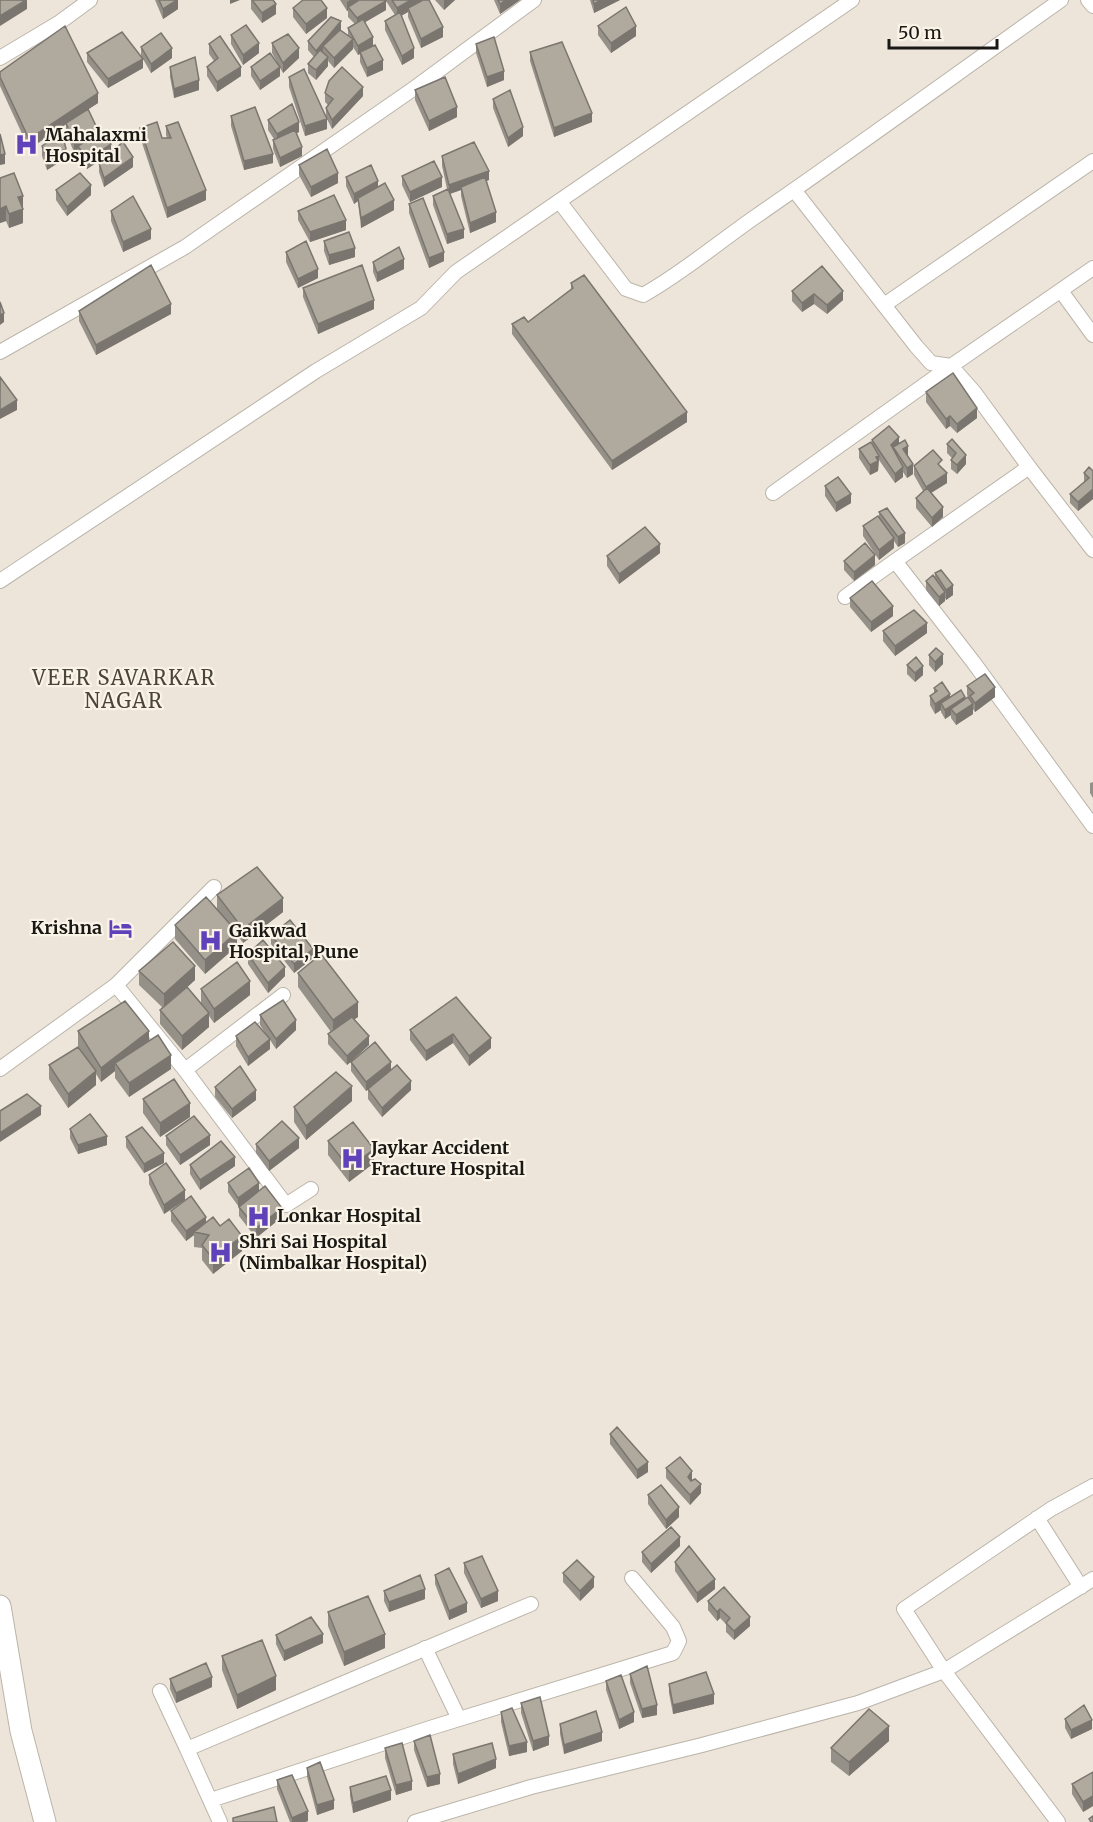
<svg xmlns="http://www.w3.org/2000/svg" width="1093" height="1822" font-family="Merriweather,serif">
	<rect width="100%" height="100%" fill="#ede5da"/>
	<g fill="none" stroke-linecap="round" stroke-linejoin="round">
		<defs>
			<path id="minor" d="M1088,0L1093,6
				M0,58L60,22L90,0
				M794,190L916,346L931,363L951,366L974,392L1029,467L895,561L974,663L1093,826
				M559,201L626,289L643,295C681,274 719,242 755,217C858,146 959,72 1061,0
				M1061,291L1093,335
				M884,305L1093,161
				M0,352L185,247L416,87L534,0
				M1029,467L1093,550
				M773,493L951,366L1093,268
				M0,581L316,371L421,308L456,272L852,0
				M845,597L895,561
				M116,985L185,1070L283,995
				M0,1069L116,985L214,887
				M185,1070L286,1205L311,1189
				M1037,1518L1081,1587
				M425,1648L459,1719
				M160,1691L187,1749
				M211,1800L430,1728L673,1653L679,1641L673,1627L632,1578
				M220,1822L187,1749L531,1604
				M415,1822L531,1787L702,1745L858,1703L944,1671L904,1609L1051,1509L1093,1486
				M1058,1822L944,1671L1093,1579"/>
			<path id="highway" d="M0,1606L21,1731L45,1822"/>
		</defs>
		<use href="#minor" stroke="#bbb4a9" stroke-width="16"/>
		<use href="#highway" stroke="#bbb4a9" stroke-width="23"/>
		<use href="#minor" stroke="#fff" stroke-width="14"/>
		<use href="#highway" stroke="#fff" stroke-width="21"/>
	</g>
	<path fill="#969188" d="M155,0H178V9L163,19Z
		M251,0L276,14L262,23L251,9Z
		M340,0H429L443,37L421,48L408,17V12L401,16L414,58L402,65L385,30V21L395,15L386,1V10L365,22L373,46L383,70L367,77L360,62V54L358,55L353,47V49L334,68L328,61V66L316,80L308,73V64L314,57L308,50V41L341,30L348,35V28L355,24L348,17V11H347Z
		M435,0H455L444,10Z
		M494,0H520L500,14Z
		M590,0H620L594,13Z
		M293,8L327,18L306,34L293,17Z
		M598,26L636,36L611,53L598,35Z
		M231,35L259,53L243,65L231,44Z
		M272,43L299,58L283,73L280,68V76L260,90L251,76V67L277,62L272,53Z
		M209,44L241,76L217,92L207,76V67L214,61L209,54Z
		M476,44L504,80L487,87L476,53Z
		M141,47L172,58L151,73L143,59V68L108,88L87,62V53L141,57Z
		M530,52L592,122L554,137L530,61Z
		M170,67L199,90L174,98L170,77Z
		M0,72L98,103L88,109L97,134L111,152L133,167L104,187L99,172V163L104,158L87,169L78,156V149L74,152L66,133V124L29,149L0,86Z
		M289,77L327,129L305,136L289,87Z
		M415,90L457,117L429,131L415,100Z
		M325,93L363,96L332,129L326,117V108L328,105L325,102Z
		M493,99L523,136L508,147L493,108Z
		M231,116L273,163L244,170L231,126Z
		M268,120L299,132L296,133L302,156L280,167L273,149V140L274,139L268,130Z
		M166,126L206,200L167,218L140,137V128L162,138H167L166,135Z
		M42,146L66,158L47,170L42,156Z
		M442,156L489,180L486,181L496,222L470,233L461,196V190L450,194L464,238L447,244L433,205V196L447,189L442,166Z
		M299,165L338,183L311,197L299,175Z
		M402,176L442,187L410,202L402,185Z
		M346,177L378,186L394,210L361,228L358,201L354,204L346,186Z
		M0,178L23,196V223L9,228L6,221L0,223Z
		M56,190L91,195L67,216L56,200Z
		M409,204L444,261L429,268L409,213Z
		M111,211L151,239L123,252L111,221Z
		M298,211L346,230L310,242L298,220Z
		M324,241L355,257L329,265L324,251Z
		M286,252L318,278L298,288L286,262Z
		M373,262L404,269L377,282L373,272Z
		M822,266L843,300L827,314L814,304L802,312L792,301V291Z
		M571,283L687,422L612,470L512,334V324L528,322L571,289Z
		M303,288L374,309L318,334L303,297Z
		M79,311L171,314L96,355L79,321Z
		M926,392L977,418L957,433L950,426L946,429L926,402Z
		M952,439L966,464L957,474L951,469V460L952,458L947,453V444Z
		M872,440L899,444L908,455L907,456L913,474L907,478L903,472V477L895,483L879,460L878,471L870,475L859,458V449L872,443Z
		M914,466L942,468L947,483L931,493L943,517L932,527L916,508V498L923,491L914,475Z
		M1093,471V499L1078,511L1070,503V494L1084,482V473Z
		M825,486L851,503L836,512L825,496Z
		M879,512L905,543L898,547L894,541V548L879,560L863,536V526L879,518Z
		M660,553L619,584L607,566V556Z
		M844,561L875,565L854,581L844,570Z
		M935,573L953,595L946,600L945,598V601L939,606L926,590V581L935,578Z
		M850,598L893,616L871,632L850,607Z
		M883,631L927,633L895,656L883,641Z
		M929,655L943,664L935,672L929,665Z
		M907,665L923,675L915,682L907,674Z
		M967,686L995,697L975,712L973,709V714L956,725L951,718V715L945,719L941,712V710L935,714L930,705V696L934,693V688L950,697L970,701V699L967,695Z
		M1093,782V798L1090,793V783Z
		M217,895L283,912L243,943L237,935V946L205,974L175,939V925L217,909Z
		M271,935L313,958L294,973L271,944Z
		M248,954L285,976L268,993L248,964Z
		M139,971L195,980L187,987L201,1003V989L250,995L214,1023L209,1016V1027L182,1050L160,1024V1010L162,1007L139,985Z
		M298,973L358,1017L354,1019L369,1045L354,1059L391,1070L411,1090L382,1117L368,1099V1090L366,1091L351,1071V1062L347,1065L328,1044V1034L331,1032L298,987Z
		M260,1015L296,1030L276,1049L270,1040V1049L248,1066L236,1046V1036H267L260,1025Z
		M410,1030L491,1038V1048L469,1066L453,1043L426,1061L410,1040Z
		M78,1031L149,1041L171,1069L129,1097L115,1078V1071L101,1082L96,1074V1085L68,1108L49,1079V1065L85,1056L78,1046Z
		M215,1087L256,1100L232,1118L215,1097Z
		M143,1099L190,1117L160,1137L143,1113Z
		M352,1101L306,1140L294,1122V1107Z
		M70,1129L107,1145L78,1154L70,1138Z
		M166,1136L210,1145L180,1165L166,1145Z
		M126,1137L164,1163L144,1173L126,1147Z
		M328,1141L374,1163L349,1182L328,1155Z
		M256,1144L299,1148L269,1171L256,1153Z
		M190,1165L235,1166L200,1190L190,1174Z
		M149,1175L185,1200L164,1214L149,1184Z
		M228,1183L259,1190L282,1217L256,1238L239,1216V1207L228,1192Z
		M171,1211L206,1223L220,1226L242,1251L213,1274L202,1260V1248L194,1247V1235L186,1241L171,1221Z
		M610,1434L648,1472L637,1479L610,1444Z
		M666,1468L692,1480L701,1493L690,1505L666,1478Z
		M648,1495L679,1517L666,1529L648,1504Z
		M680,1546L651,1573L642,1562V1552Z
		M675,1562L715,1589L697,1603L675,1571Z
		M464,1563L498,1601L481,1608L464,1573Z
		M563,1573L594,1587L580,1601L563,1582Z
		M435,1575L467,1612L449,1620L435,1584Z
		M384,1591L425,1599L389,1612L384,1601Z
		M708,1601L750,1626L734,1640L726,1632V1624L720,1618L717,1621L708,1610Z
		M328,1612L385,1648L344,1666L328,1626Z
		M276,1635L323,1643L284,1661L276,1644Z
		M222,1656L276,1690L237,1709L222,1670Z
		M630,1674L657,1715L642,1718L630,1683Z
		M170,1679L212,1687L176,1703L170,1689Z
		M606,1681L634,1722L619,1729L606,1690Z
		M669,1684L714,1704L673,1714L669,1693Z
		M521,1703L549,1745L533,1751L521,1713Z
		M501,1712L527,1752L509,1756L501,1722Z
		M1065,1719L1092,1729L1071,1739L1065,1728Z
		M560,1724L602,1741L564,1754L560,1734Z
		M414,1741L440,1784L427,1787L414,1750Z
		M889,1741L849,1776L831,1762V1748Z
		M385,1748L412,1790L396,1795L385,1758Z
		M453,1754L496,1768L458,1784L453,1764Z
		M307,1768L334,1809L317,1815L307,1777Z
		M1093,1772V1806L1083,1812L1072,1794V1784Z
		M277,1780L308,1821L305,1822H290L277,1789Z
		M350,1787L391,1800L353,1813L350,1796Z"/>
	<path fill="#7a766f" d="M27,0V9L0,26V16Z
		M177,0H178V9L163,19V9Z
		M230,0H240L230,4Z
		M350,0H359L348,7V11H347V2Z
		M411,0H427L408,8V12L397,18V8Z
		M444,0H455L444,10Z
		M506,0H520L500,14V4Z
		M601,0H620L594,13V4Z
		M386,1V10L357,27V18Z
		M276,4V14L262,23V13Z
		M327,8V18L306,34V24Z
		M341,21V31L323,46V52L316,60V51Z
		M636,26V36L611,53V43Z
		M443,27V37L421,48V39Z
		M373,37V46L358,55V46Z
		M353,39V49L334,68V58Z
		M259,43V53L243,65V55Z
		M172,48V58L151,73V64Z
		M299,48V58L283,73V63Z
		M414,48V58L402,65V56Z
		M328,57V66L316,80V70Z
		M143,59V68L108,88V79Z
		M383,60V70L367,77V68Z
		M241,67V76L217,92V82Z
		M280,67V76L260,90V81Z
		M504,71V80L487,87V77Z
		M199,80V90L174,98V89Z
		M363,87V96L332,129V120Z
		M98,93V103L29,149V139Z
		M457,107V117L429,131V121Z
		M592,113V122L554,137V128Z
		M327,119V129L305,136V126Z
		M299,122V132L277,144V134Z
		M523,127V136L508,147V138Z
		M97,128V138L78,146V149L74,152V142Z
		M111,144V153L87,169V160Z
		M302,147V156L280,167V158Z
		M66,149V158L47,170V160Z
		M5,154V164L0,165V155Z
		M273,154V163L244,170V161Z
		M133,157V167L104,187V178Z
		M489,171V180L462,190L461,187V190L449,194V185Z
		M338,173V183L311,197V187Z
		M442,177V187L410,202V192Z
		M378,181V191L358,198V201L354,204V194Z
		M91,185V195L67,216V207Z
		M206,190V200L167,218V208Z
		M23,196V223L9,228V214L18,197Z
		M394,200V210L361,228V218Z
		M6,206V221L0,223V209Z
		M496,212V222L470,233V223Z
		M346,220V230L310,242V232Z
		M151,229V239L123,252V242Z
		M464,229V238L447,244V234Z
		M355,248V257L329,265V255Z
		M444,252V261L429,268V258Z
		M404,259V269L377,282V273Z
		M318,269V278L298,288V279Z
		M843,291V300L827,314V305Z
		M814,294V304L802,312V303Z
		M374,300V309L318,334V324Z
		M171,304V314L96,355V345Z
		M4,313V322L0,325V315Z
		M17,400V410L0,419V410Z
		M977,408V418L957,433V424Z
		M687,412V422L612,470V461Z
		M950,416V426L946,429V419Z
		M899,437V447H893V452L891,445Z
		M908,446V455L903,459V449Z
		M966,455V464L957,474V465Z
		M879,456L878,471L870,475V465L876,457Z
		M913,464V474L907,478V468Z
		M903,467V477L895,483V474Z
		M947,473V483L926,496V487Z
		M1093,489V499L1078,511V502Z
		M851,494V503L836,512V503Z
		M943,507V517L932,527V518Z
		M905,533V543L898,547V537Z
		M894,538V548L879,560V550Z
		M660,544V553L619,584V574Z
		M875,555V565L854,581V572Z
		M953,585V595L946,600V590Z
		M945,592V601L939,606V597Z
		M893,606V616L871,632V622Z
		M927,623V633L895,656V646Z
		M943,654V664L935,672V662Z
		M923,666V675L915,682V673Z
		M995,687V697L975,712V703Z
		M950,694V703H941V710L935,714V704Z
		M965,697V706L951,709V715L945,719V710Z
		M973,704V714L956,725V715Z
		M283,898V912L243,943V929Z
		M237,932V946L205,974V960Z
		M313,949V958L294,973V964Z
		M195,966V980L164,1009V994Z
		M285,967V976L268,993V983Z
		M250,981V995L214,1023V1009Z
		M358,1002V1017L333,1034V1020Z
		M209,1013V1027L182,1050V1036Z
		M296,1020V1030L276,1049V1039Z
		M149,1031V1045L115,1063V1071L101,1082V1068Z
		M453,1034V1043L426,1061V1051Z
		M369,1036V1045L347,1065V1056Z
		M491,1038V1048L469,1066V1056Z
		M270,1039V1049L248,1066V1057Z
		M171,1055V1069L129,1097V1083Z
		M391,1062V1072L366,1091V1082Z
		M96,1071V1085L68,1108V1094Z
		M411,1081V1090L382,1117V1108Z
		M352,1086V1101L306,1140V1126Z
		M256,1090V1100L232,1118V1109Z
		M190,1103V1117L160,1137V1123Z
		M41,1106V1115L0,1142V1133Z
		M210,1135V1145L180,1165V1155Z
		M107,1136V1145L78,1154V1145Z
		M299,1138V1148L269,1171V1161Z
		M374,1149V1163L349,1182V1168Z
		M164,1153V1163L144,1173V1164Z
		M235,1157V1166L200,1190V1180Z
		M259,1183V1193L238,1207V1198Z
		M185,1190V1200L164,1214V1205Z
		M282,1208V1217L256,1238V1228Z
		M206,1217V1226L194,1232V1235L186,1241V1231Z
		M242,1236V1251L213,1274V1259Z
		M648,1462V1472L637,1479V1470Z
		M692,1471V1480L688,1487V1477Z
		M701,1484V1493L690,1505V1495Z
		M679,1507V1517L666,1529V1520Z
		M680,1537V1546L651,1573V1564Z
		M594,1577V1587L580,1601V1591Z
		M715,1579V1589L697,1603V1593Z
		M425,1589V1599L389,1612V1602Z
		M498,1591V1601L481,1608V1599Z
		M467,1603V1612L449,1620V1611Z
		M720,1609V1618L717,1621V1612Z
		M750,1617V1626L734,1640V1631Z
		M323,1634V1643L284,1661V1651Z
		M385,1634V1648L344,1666V1652Z
		M276,1676V1690L237,1709V1695Z
		M212,1677V1687L176,1703V1693Z
		M714,1694V1704L673,1714V1705Z
		M657,1705V1715L642,1718V1709Z
		M634,1712V1722L619,1729V1720Z
		M1092,1720V1729L1071,1739V1730Z
		M889,1726V1741L849,1776V1762Z
		M602,1732V1741L564,1754V1745Z
		M549,1736V1745L533,1751V1741Z
		M527,1742V1752L509,1756V1746Z
		M496,1759V1768L458,1784V1774Z
		M440,1774V1784L427,1787V1777Z
		M412,1781V1790L396,1795V1785Z
		M391,1790V1800L353,1813V1803Z
		M1093,1796V1806L1083,1812V1802Z
		M334,1800V1809L317,1815V1805Z
		M308,1811V1821L305,1822H292V1818Z"/>
	<path fill="#afa99e" stroke="#7a766f" stroke-width="1.5" d="M0,0H26L0,16Z
		M159,0H177L163,9Z
		M252,0H273L276,4L262,13Z
		M303,0H321L327,8L306,24L293,8Z
		M359,0H386V1L357,18L348,7Z
		M392,0H411L397,8Z
		M423,0H429L443,27L421,39L408,8Z
		M498,0H506L500,4Z
		M593,0H601L594,4Z
		M626,7L636,26L611,43L598,26Z
		M400,12L414,48L402,56L385,21Z
		M331,17L341,21L316,51L308,41Z
		M363,19L373,37L358,46L348,28Z
		M246,25L259,43L243,55L231,35Z
		M65,26L98,93L29,139L0,77V72Z
		M340,30L353,39L334,58L323,46Z
		M122,32L143,59L108,79L87,53Z
		M161,33L172,48L151,64L141,47Z
		M288,34L299,48L283,63L272,43Z
		M220,36L241,67L217,82L207,67L218,58L209,44Z
		M494,37L504,71L487,77L476,44Z
		M562,42L592,113L554,128L530,52Z
		M375,45L383,60L367,68L360,52Z
		M320,50L328,57L316,70L308,64Z
		M270,53L280,67L260,81L251,67Z
		M195,57L199,80L174,89L170,67Z
		M342,67L363,87L332,120L326,108L333,99L325,93L329,81Z
		M304,69L327,119L305,126L289,77Z
		M445,77L457,107L429,121L415,90Z
		M510,90L523,127L508,138L493,99Z
		M292,104L299,122L277,134L268,120Z
		M255,107L273,154L244,161L231,116Z
		M88,109L97,128L74,142L66,123Z
		M157,122L162,138H171L166,126L178,122L206,190L167,208L140,128Z
		M295,130L302,147L280,158L273,140Z
		M62,132L66,149L47,160L42,146Z
		M101,132L111,144L87,160L78,146Z
		M0,134L5,154L0,155Z
		M123,142L133,157L104,178L99,163Z
		M474,142L489,171L449,185L442,156Z
		M327,149L338,173L311,187L299,165Z
		M434,161L442,177L410,192L402,176Z
		M371,165L378,181L354,194L346,177Z
		M14,173L23,196L18,197L23,209L9,214L6,206L0,209V178Z
		M80,173L91,185L67,207L56,190Z
		M485,177L496,212L470,223L461,187Z
		M385,183L394,200L361,218L358,198Z
		M448,189L464,229L447,234L433,196Z
		M334,195L346,220L310,232L298,211Z
		M133,196L151,229L123,242L111,211Z
		M423,198L444,252L429,258L409,204Z
		M349,232L355,248L329,255L324,241Z
		M306,241L318,269L298,279L286,252Z
		M399,247L404,259L377,273L373,262Z
		M151,265L171,304L96,345L79,311Z
		M362,265L374,300L318,324L303,288Z
		M822,266L843,291L827,305L814,294L802,303L792,291Z
		M584,275L687,412L612,461L512,324L524,317L528,322L573,288L571,283Z
		M0,302L4,313L0,315Z
		M953,373L977,408L957,424L950,416L946,419L926,392Z
		M0,377L17,400L0,410Z
		M889,426L899,437L891,445L903,467L895,474L872,440Z
		M952,439L966,455L957,465L951,460L956,453L947,444Z
		M905,440L908,446L903,449L913,464L907,468L893,447Z
		M871,442L879,456L876,457L878,461L870,465L859,449Z
		M933,450L942,460L938,464L947,473L926,487L914,466Z
		M1089,467L1093,471V489L1078,502L1070,494L1089,478L1084,473Z
		M838,477L851,494L836,503L825,486Z
		M927,488L943,507L932,518L916,498Z
		M887,508L905,533L898,537L879,512Z
		M878,516L894,538L879,550L863,526Z
		M645,527L660,544L619,574L607,556Z
		M865,543L875,555L854,572L844,561Z
		M941,570L953,585L946,590L935,573Z
		M933,575L945,592L939,597L926,581Z
		M872,581L893,606L871,622L850,598Z
		M914,610L927,623L895,646L883,631Z
		M936,648L943,654L935,662L929,655Z
		M916,657L923,666L915,673L907,665Z
		M985,674L995,687L975,703L970,696L974,693L967,686Z
		M942,682L950,694L935,704L930,696L937,691L934,688Z
		M961,690L965,697L945,710L941,703Z
		M968,697L973,704L956,715L951,709Z
		M257,867L283,898L243,929L217,895Z
		M206,897L237,932L205,960L175,925Z
		M290,920L313,949L294,964L271,935Z
		M263,940L285,967L268,983L248,954Z
		M173,942L195,966L164,994L139,971Z
		M321,954L358,1002L333,1020L298,973Z
		M237,962L250,981L214,1009L201,989Z
		M187,987L209,1013L182,1036L160,1010Z
		M456,997L491,1038L469,1056L453,1034L426,1051L410,1030Z
		M283,1000L296,1020L276,1039L260,1015Z
		M125,1001L149,1031L101,1068L78,1031Z
		M352,1017L369,1036L347,1056L328,1034Z
		M255,1022L270,1039L248,1057L236,1036Z
		M158,1035L171,1055L129,1083L115,1063Z
		M375,1042L391,1062L366,1082L351,1062Z
		M78,1047L96,1071L68,1094L49,1065Z
		M397,1065L411,1081L382,1108L368,1089Z
		M240,1066L256,1090L232,1109L215,1087Z
		M336,1072L352,1086L306,1126L294,1107Z
		M174,1079L190,1103L160,1123L143,1099Z
		M27,1094L41,1106L0,1133V1111Z
		M90,1114L107,1136L78,1145L70,1129Z
		M194,1116L210,1135L180,1155L166,1136Z
		M282,1121L299,1138L269,1161L256,1144Z
		M353,1122L374,1149L349,1168L328,1141Z
		M142,1127L164,1153L144,1164L126,1137Z
		M221,1141L235,1157L200,1180L190,1165Z
		M166,1163L185,1190L164,1205L149,1175Z
		M249,1168L259,1183L238,1198L228,1183Z
		M265,1186L282,1208L256,1228L239,1207Z
		M191,1196L206,1217L186,1231L171,1211Z
		M213,1217L220,1226L229,1219L242,1236L213,1259L202,1245L209,1235L194,1232Z
		M617,1427L648,1462L637,1470L610,1434Z
		M680,1457L692,1471L688,1477L691,1481L695,1479L701,1484L690,1495L666,1468Z
		M661,1485L679,1507L666,1520L648,1495Z
		M671,1527L680,1537L651,1564L642,1552Z
		M689,1546L715,1579L697,1593L675,1562Z
		M482,1556L498,1591L481,1599L464,1563Z
		M577,1560L594,1577L580,1591L563,1573Z
		M449,1568L467,1603L449,1611L435,1575Z
		M420,1575L425,1589L389,1602L384,1591Z
		M724,1587L750,1617L734,1631L726,1623L730,1618L720,1609L717,1612L708,1601Z
		M368,1596L385,1634L344,1652L328,1612Z
		M311,1617L323,1634L284,1651L276,1635Z
		M262,1640L276,1676L237,1695L222,1656Z
		M206,1663L212,1677L176,1693L170,1679Z
		M647,1666L657,1705L642,1709L630,1674Z
		M706,1672L714,1694L673,1705L669,1684Z
		M621,1675L634,1712L619,1720L606,1681Z
		M540,1697L549,1736L533,1741L521,1703Z
		M1084,1705L1092,1720L1071,1730L1065,1719Z
		M512,1708L527,1742L509,1746L501,1712Z
		M869,1709L889,1726L849,1762L831,1748Z
		M596,1711L602,1732L564,1745L560,1724Z
		M430,1735L440,1774L427,1777L414,1741Z
		M402,1743L412,1781L396,1785L385,1748Z
		M492,1743L496,1759L458,1774L453,1754Z
		M320,1762L334,1800L317,1805L307,1768Z
		M1093,1772V1796L1083,1802L1072,1784Z
		M292,1775L308,1811L292,1818L277,1780Z
		M386,1776L391,1790L353,1803L350,1787Z
		M274,1807L277,1822H233V1818Z
		M1093,1816V1822H1091L1089,1819Z"/>
	<defs>
		<symbol id="hospital-bare" viewBox="-9 -9 18 18"><path d="M-5-5h3v3.5h4V-5h3V5h-3V1.5h-4V5h-3Z" fill="#5f42ba" stroke="#faf3e7" stroke-width="2.5" paint-order="stroke"/></symbol>
		<symbol id="hotel-bare" viewBox="-9 -9 18 18"><path d="M-6-4.5h1.5V1H6V5H4.5V3h-9V5H-6ZM-4 0a1.8 1.8 0 1 1 3.6 0ZM.5 0V-2.5h3Q6-2.5 6 0Z" fill="#5f42ba" stroke="#faf3e7" stroke-width="2.5" paint-order="stroke"/></symbol>
	</defs>
	<g fill-rule="evenodd">
		<use href="#hospital-bare" x="10" y="128" width="33" height="33"/>
		<use href="#hotel-bare" x="104" y="912" width="33" height="33"/>
		<use href="#hospital-bare" x="194" y="924" width="33" height="33"/>
		<use href="#hospital-bare" x="336" y="1142" width="33" height="33"/>
		<use href="#hospital-bare" x="242" y="1200" width="33" height="33"/>
		<use href="#hospital-bare" x="204" y="1236" width="33" height="33"/>
	</g>
	<g text-anchor="middle" stroke-width="4.5" stroke-linejoin="round" paint-order="stroke">
		<g font-size="18" font-weight="bold" fill="#1a1814" stroke="#faf3e7" text-anchor="start">
			<text x="45" y="141">Mahalaxmi<tspan x="45" dy="21">Hospital</tspan></text>
			<text x="102" y="934" text-anchor="end">Krishna</text>
			<text x="229" y="937">Gaikwad<tspan x="229" dy="21">Hospital, Pune</tspan></text>
			<text x="371" y="1154">Jaykar Accident<tspan x="371" dy="21">Fracture Hospital</tspan></text>
			<text x="277" y="1222">Lonkar Hospital</text>
			<text x="239" y="1248">Shri Sai Hospital<tspan x="239" dy="21">(Nimbalkar Hospital)</tspan></text>
		</g>
		<g font-size="20" letter-spacing="1.5" fill="#4a443b" stroke="#faf3e7">
			<text x="124" y="685">VEER SAVARKAR<tspan x="124" dy="23">NAGAR</tspan></text>
		</g>
	</g>
	<path d="M889 39v9h108v-9" fill="none" stroke="#1a1814" stroke-width="3"/>
	<text x="898" y="39" font-size="18" fill="#1a1814" stroke="#faf3e7" stroke-width="4.5" paint-order="stroke">50 m</text>
</svg>
